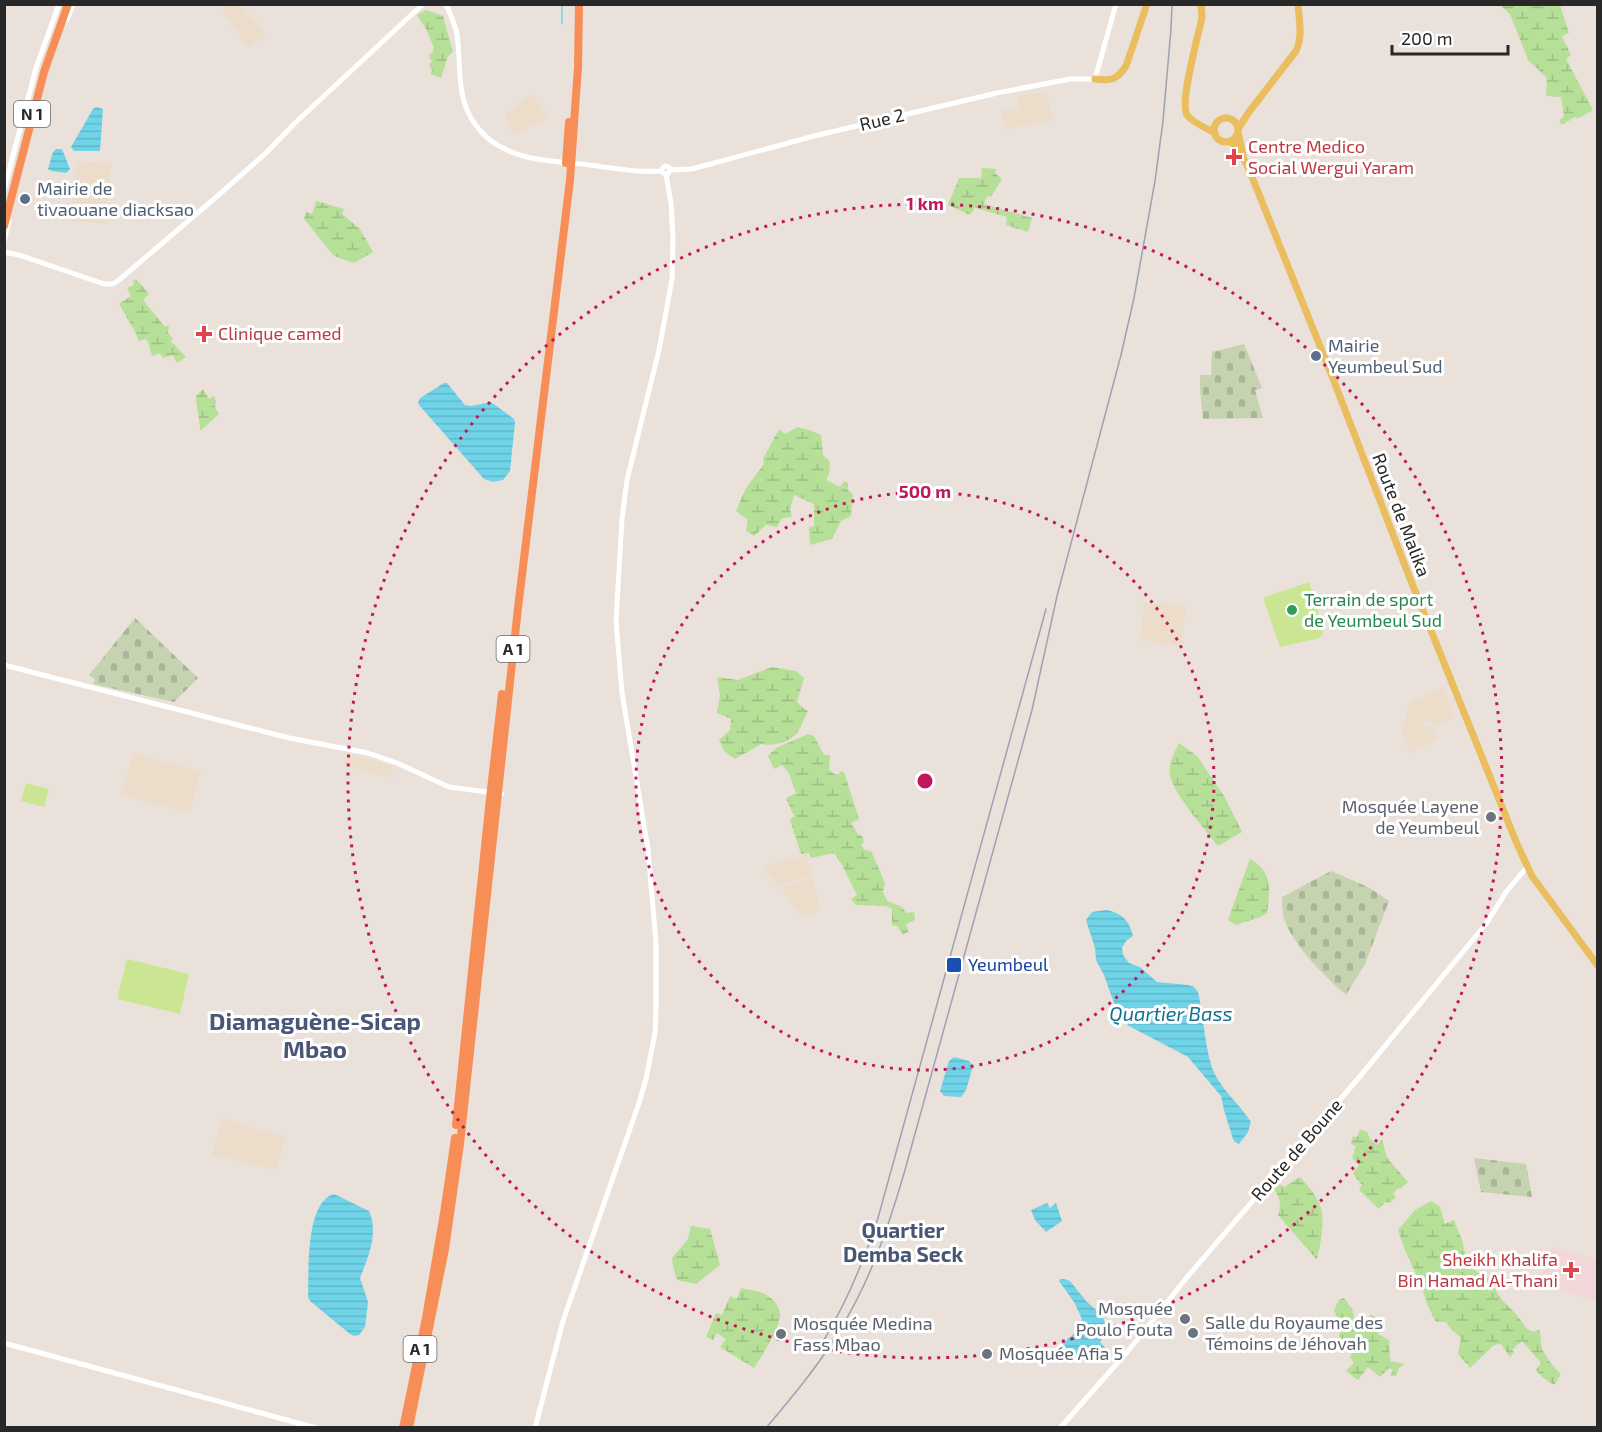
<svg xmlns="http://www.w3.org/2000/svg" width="1602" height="1432" font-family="'Exo 2',sans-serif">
	<defs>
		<pattern id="wetland-marsh" width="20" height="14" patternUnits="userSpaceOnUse" patternTransform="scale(1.5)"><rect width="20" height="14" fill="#b6df98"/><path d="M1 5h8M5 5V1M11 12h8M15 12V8" fill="none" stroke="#9cbf83"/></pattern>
		<pattern id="cemetery-stones" width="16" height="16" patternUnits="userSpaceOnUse" patternTransform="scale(1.5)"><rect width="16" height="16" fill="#c5d3b1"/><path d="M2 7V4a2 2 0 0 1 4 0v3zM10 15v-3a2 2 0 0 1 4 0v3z" fill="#a9b598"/></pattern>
		<pattern id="water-rules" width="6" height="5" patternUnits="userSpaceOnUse" patternTransform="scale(1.5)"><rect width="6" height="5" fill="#70d4e9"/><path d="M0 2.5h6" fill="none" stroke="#61b6c8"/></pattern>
	</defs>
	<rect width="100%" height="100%" fill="#eae1da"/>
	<path fill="#ebddc9" d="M230,5H241L266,35L248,47L222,11Z
		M1045,92L1047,95L1053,120L1006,129L1001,111L1018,109L1017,96Z
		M532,93L548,117L514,135L505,114Z
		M76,161L111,163L106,224L71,221Z
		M1144,603L1186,605L1182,646L1152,643V641L1140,640Z
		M1443,688L1455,717L1434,727L1430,720L1423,723L1424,727L1430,724L1437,739L1410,753L1402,731L1410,702Z
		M133,753L201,771L189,813L121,795Z
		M347,754L393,766L392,778L344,766Z
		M807,854L813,875L779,885L763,867Z
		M813,878L820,911L801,916L782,888Z
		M222,1118L285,1137L276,1170L212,1155Z"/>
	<path fill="#f1d7da" d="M1556,1247L1597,1260V1301L1542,1283L1540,1279L1551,1249Z"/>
	<path fill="url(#wetland-marsh)" d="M1500,5H1560L1569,33L1562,36L1571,55L1566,59L1593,110L1577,119L1575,117L1562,125L1559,121L1564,116L1561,97L1546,96L1547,78L1528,60L1510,14Z
		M426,10L443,16L453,52L448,56L441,78L430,74L432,71L429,64L432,62L429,55L432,53L434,48L426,29L417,15Z
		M982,168L996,169L995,173L1002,179L991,197L987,196L984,204L1032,218L1028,232L1006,225L1007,217L975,208L970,215L948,205L959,178H981Z
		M316,201L344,209L342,214L360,229L373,252L354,263L334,256L304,219L306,212L312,214Z
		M136,279L149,294L143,300L165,327L169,325L168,333L173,339L170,343H173L186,357L177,363L173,355L163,358L160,353L152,356L148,342L146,339L139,341C134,328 126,317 119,304L131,296L127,288L134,285L133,281Z
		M203,389L209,399L214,396L216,401L215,408L219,414L200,431C200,418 196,408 196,396Z
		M798,427L812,431L821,435L823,455L830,462L829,474L826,480L840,487L844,481L848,483L847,489L853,495L851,516L841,521L832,539L810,545L809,527L814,526V504L794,495L790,510L792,517L782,518L777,527L766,525L754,536L746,531L748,520L736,511L746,488L764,464L763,459L779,429L785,434Z
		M772,667L796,671L804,678L797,702L803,708L808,711C804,717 802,727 797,733C790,742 771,747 761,744L735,759L724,751L719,740L730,730L731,719L717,713L720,695L717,677L738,680Z
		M808,734L814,736L824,755H830L829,770L834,774L839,775L840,771L844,772L859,819L851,823L858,834L862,836L864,842L861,845L865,850L871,851L885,883L883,892L887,901L902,907L906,913L914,912L915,920L906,924L908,932L903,935L897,926L892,925V909L886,906L856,905L851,899L857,895L842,865L834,853L811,858L809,853L801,854L790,820L794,816L786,798L796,793L789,773L782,765L774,769L768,756L776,748Z
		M1179,743L1197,756L1224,796L1242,832L1218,846C1206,830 1173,794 1170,775C1168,764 1174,753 1179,743Z
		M1250,859C1273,872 1270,890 1267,913L1260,917L1236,925L1228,920Z
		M1360,1129L1367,1132L1370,1139L1377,1145L1382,1139L1387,1158L1408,1182L1400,1189L1398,1188L1393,1194L1396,1197L1390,1203L1385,1202L1379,1209L1359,1190L1362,1185L1356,1178L1353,1173L1359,1165L1352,1158L1356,1146L1351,1144L1353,1136L1357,1137Z
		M1300,1177C1308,1186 1317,1196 1321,1208C1325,1222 1320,1246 1317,1260L1278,1215C1282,1203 1280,1197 1272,1186L1277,1182L1284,1187Z
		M1431,1201L1440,1207L1445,1224L1454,1220L1462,1240L1468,1266L1489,1279L1502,1300L1517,1315L1526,1328L1533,1332L1539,1330C1542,1336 1540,1338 1541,1344C1542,1353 1554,1368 1561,1374L1554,1385L1542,1377L1536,1370L1541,1363L1522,1341L1512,1350L1514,1352L1510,1357L1501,1344L1494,1345L1470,1368L1458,1354L1461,1338L1451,1329L1446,1322H1436L1427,1304L1422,1287L1405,1250L1398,1230L1415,1210Z
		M691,1226L710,1229L720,1265L696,1284L677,1280L673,1266L672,1258L688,1239Z
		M741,1288C749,1290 761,1291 768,1296C775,1300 780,1308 780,1316C779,1329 762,1356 754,1368L720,1347L726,1339L717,1333L713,1340L706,1337L716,1313L722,1315L730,1296L737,1299Z
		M1344,1298L1352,1309L1355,1319L1362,1324L1370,1315L1383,1319L1378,1334L1389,1340L1390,1361L1404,1364L1399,1368L1396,1376H1390L1393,1370L1389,1368L1380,1377L1368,1367L1358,1380L1346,1371L1354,1363L1350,1357L1353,1350L1338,1343L1340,1330L1332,1323L1337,1317L1334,1310L1339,1300Z"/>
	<path fill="url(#cemetery-stones)" d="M1244,344L1262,388L1255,390L1263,418L1203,419L1200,389V375H1211L1212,352Z
		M135,618L198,678L174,702L93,684L95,679L89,675Z
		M1331,871L1368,887L1389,901L1365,964L1346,995C1324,975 1296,949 1285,921C1282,914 1282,905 1282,897Z
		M1474,1158L1526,1164L1532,1197L1481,1192Z"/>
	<path fill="#cbe693" d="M1309,582L1321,620L1323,633L1320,638L1280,647L1264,601L1265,597Z
		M26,783L49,789L44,807L21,801Z
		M127,959L189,974L180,1014L117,999Z"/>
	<path fill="url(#water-rules)" d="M96,107L103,109L100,151H74L71,147L93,109Z
		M56,149H62L70,169L66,173L52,171L48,169L53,152Z
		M444,383H447L465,405L471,406L491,402L514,419L515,422L510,471L503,480L493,482L484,479L419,405L418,403L420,398Z
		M1106,910C1122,913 1129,920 1133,936L1126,941L1122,948L1123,955L1129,963L1140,967L1157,982L1188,985L1194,987L1198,992C1204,1016 1205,1059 1217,1078C1226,1094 1241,1106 1251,1122L1248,1132L1239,1144L1235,1142L1233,1139L1224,1110L1221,1096L1188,1057L1129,1026L1118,1014L1104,975L1096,960L1095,948L1086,920L1092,912Z
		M954,1057L969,1061L973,1066L966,1090L961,1097L944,1096L940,1091L949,1061Z
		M334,1194L369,1211C379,1233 368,1258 360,1278L368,1302L365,1327L359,1335L354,1336L350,1334L310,1301L308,1297C309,1272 305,1202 334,1194Z
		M1047,1203L1050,1208L1056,1203L1062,1221L1046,1232L1035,1220L1031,1210Z
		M1061,1279H1064L1070,1281L1086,1301L1102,1315L1105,1323L1099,1335L1102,1340L1100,1342L1107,1350C1101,1359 1090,1361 1081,1357L1072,1362L1060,1348L1061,1345L1078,1330L1082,1319L1074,1302L1059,1281Z"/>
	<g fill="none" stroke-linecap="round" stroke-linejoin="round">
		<path stroke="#70d4e9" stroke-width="1.5" d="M562,4V24"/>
		<path stroke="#fff" stroke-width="5" d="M446,4C450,14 455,24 457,35C461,60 457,89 468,112C475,127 488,141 503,148C529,162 560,161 589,165C613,168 638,173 662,171
			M67,20L73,4
			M662 170a4 4 0 1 1 8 0a4 4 0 1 1-8 0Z
			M670,170L692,169L814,136L997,93L1070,79H1095L1116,4
			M4,190L36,68L59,4
			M4,241L9,222
			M4,252L19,255L104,284H113L119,280L214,199L266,153L295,123L423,4
			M4,665L289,738L368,753L397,763L449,787L502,794
			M4,1343L316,1428
			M535,1428L563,1321L639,1103L646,1079L655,1033L656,1009V943L648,849L622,693L616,621L622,519L627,480L659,350L672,279L673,238L671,203L666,174
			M1060,1428L1128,1351L1188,1276L1356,1081L1486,924L1506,892L1527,867"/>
		<path stroke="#eabd5e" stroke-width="7" d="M1201,4L1202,17C1199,34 1179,102 1187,115C1193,123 1206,128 1215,133
			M1095,79C1111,81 1117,80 1126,66L1147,4
			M1214 130a12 12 0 1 1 24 0a12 12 0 1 1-24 0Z
			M1238,129L1249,112L1296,51C1303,36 1299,20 1298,4
			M1238,132L1243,155
			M1230,141L1239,150L1248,167L1330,371L1409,576L1517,844L1532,876L1598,966"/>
		<path stroke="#f78e57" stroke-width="8" d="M566,163L569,122
			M4,226L44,72L68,4
			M456,1125L491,789L502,694
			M403,1428L426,1318L444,1213L455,1138
			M409,1428L445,1249L460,1144L518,608L570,180L578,67L579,4"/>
		<path stroke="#9da2b2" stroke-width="1.5" d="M824,1340C847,1301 864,1261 878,1218L1046,609
			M766,1428C793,1396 820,1364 841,1328C871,1279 889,1225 905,1170L1032,710L1057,596L1121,355L1134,298L1155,181L1163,121L1171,29L1172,4"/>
	</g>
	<g fill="none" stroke="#c2185b" stroke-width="3" stroke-dasharray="3 6">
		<circle cx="925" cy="781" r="289"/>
		<circle cx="925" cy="781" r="577"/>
	</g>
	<g fill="#e0444e" stroke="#fff" stroke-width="2">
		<path d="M1231 148h6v6h6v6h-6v6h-6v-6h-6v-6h6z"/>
		<path d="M201 325h6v6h6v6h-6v6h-6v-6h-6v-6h6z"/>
		<path d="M1568 1261h6v6h6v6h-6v6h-6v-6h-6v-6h6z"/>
	</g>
	<g fill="#5c6f8a" stroke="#fff" stroke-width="2">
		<circle cx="25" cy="199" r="6"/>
		<circle cx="1316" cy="356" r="6"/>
	</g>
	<circle fill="#2e9e5b" stroke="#fff" stroke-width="2" cx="1292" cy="610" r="6"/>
	<g fill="#6b7280" stroke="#fff" stroke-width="2">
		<circle cx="1491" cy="817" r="6"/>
		<circle cx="1185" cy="1319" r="6"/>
		<circle cx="1193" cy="1333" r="6"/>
		<circle cx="781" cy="1334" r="6"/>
		<circle cx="987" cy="1354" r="6"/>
	</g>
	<rect fill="#1a4fb4" stroke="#fff" stroke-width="2" x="946" y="957" width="16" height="16" rx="3"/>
	<g text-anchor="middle" stroke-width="6" stroke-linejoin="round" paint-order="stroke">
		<g fill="#fff" stroke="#686868" stroke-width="1.5">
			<rect x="14" y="101" width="36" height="26" rx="4.5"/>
			<rect x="496.5" y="636" width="33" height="26" rx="4.5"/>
			<rect x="403.5" y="1336" width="33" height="26" rx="4.5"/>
		</g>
		<g font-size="16" font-weight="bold" fill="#282828">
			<text x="32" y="120">N 1</text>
			<text x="513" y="655">A 1</text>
			<text x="420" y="1355">A 1</text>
		</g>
		<g font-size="18" fill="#282828" stroke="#fff">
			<text transform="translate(882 120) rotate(-13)" y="6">Rue 2</text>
			<text transform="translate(1401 515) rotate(69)" y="6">Route de Malika</text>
			<text transform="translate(1297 1150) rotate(-49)" y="6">Route de Boune</text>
		</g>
		<g font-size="18" fill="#be3a42" stroke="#fff" text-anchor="start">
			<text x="1248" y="153">Centre Medico<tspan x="1248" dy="21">Social Wergui Yaram</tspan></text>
			<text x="218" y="340">Clinique camed</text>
			<text x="1558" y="1266" text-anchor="end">Sheikh Khalifa<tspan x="1558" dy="21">Bin Hamad Al-Thani</tspan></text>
		</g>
		<g font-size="18" fill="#4e5e75" stroke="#fff" text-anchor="start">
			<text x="37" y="195">Mairie de<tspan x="37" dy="21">tivaouane diacksao</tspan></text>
			<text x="1328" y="352">Mairie<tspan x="1328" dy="21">Yeumbeul Sud</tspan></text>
		</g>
		<g font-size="18" fill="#27864d" stroke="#fff" text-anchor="start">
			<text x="1304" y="606">Terrain de sport<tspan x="1304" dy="21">de Yeumbeul Sud</tspan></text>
		</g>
		<g font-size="18" fill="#5b616d" stroke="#fff" text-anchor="start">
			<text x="1479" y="813" text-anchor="end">Mosquée Layene<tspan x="1479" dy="21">de Yeumbeul</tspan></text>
			<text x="1173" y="1315" text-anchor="end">Mosquée<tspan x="1173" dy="21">Poulo Fouta</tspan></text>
			<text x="1205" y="1329">Salle du Royaume des<tspan x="1205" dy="21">Témoins de Jéhovah</tspan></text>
			<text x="793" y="1330">Mosquée Medina<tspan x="793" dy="21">Fass Mbao</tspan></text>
			<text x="999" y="1360">Mosquée Afia 5</text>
		</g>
		<g font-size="18" fill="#164399" stroke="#fff" text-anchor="start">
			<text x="968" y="971">Yeumbeul</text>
		</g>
		<g font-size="20" font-style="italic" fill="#127191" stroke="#fff">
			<text x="1171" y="1021">Quartier Bass</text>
		</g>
		<g font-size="21" font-weight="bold" fill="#4a5676" stroke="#fff">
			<text x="903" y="1238">Quartier<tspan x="903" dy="24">Demba Seck</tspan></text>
		</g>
		<g font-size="24" font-weight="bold" fill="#4a5676" stroke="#fff">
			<text x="315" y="1030">Diamaguène-Sicap<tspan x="315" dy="28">Mbao</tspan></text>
		</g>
	</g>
	<circle cx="925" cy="781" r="9" fill="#c2185b" stroke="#fff" stroke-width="3"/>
	<g font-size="18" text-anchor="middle" font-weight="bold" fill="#c2185b" stroke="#fff" stroke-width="6" stroke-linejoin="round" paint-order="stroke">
		<text x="925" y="210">1 km</text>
		<text x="925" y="498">500 m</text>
	</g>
	<rect width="1602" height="1432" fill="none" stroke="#282828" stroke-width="12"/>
	<path d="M1392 45v9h116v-9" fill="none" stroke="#282828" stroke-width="3"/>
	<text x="1401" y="45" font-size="18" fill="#282828" stroke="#ffffff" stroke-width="4.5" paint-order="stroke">200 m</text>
</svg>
